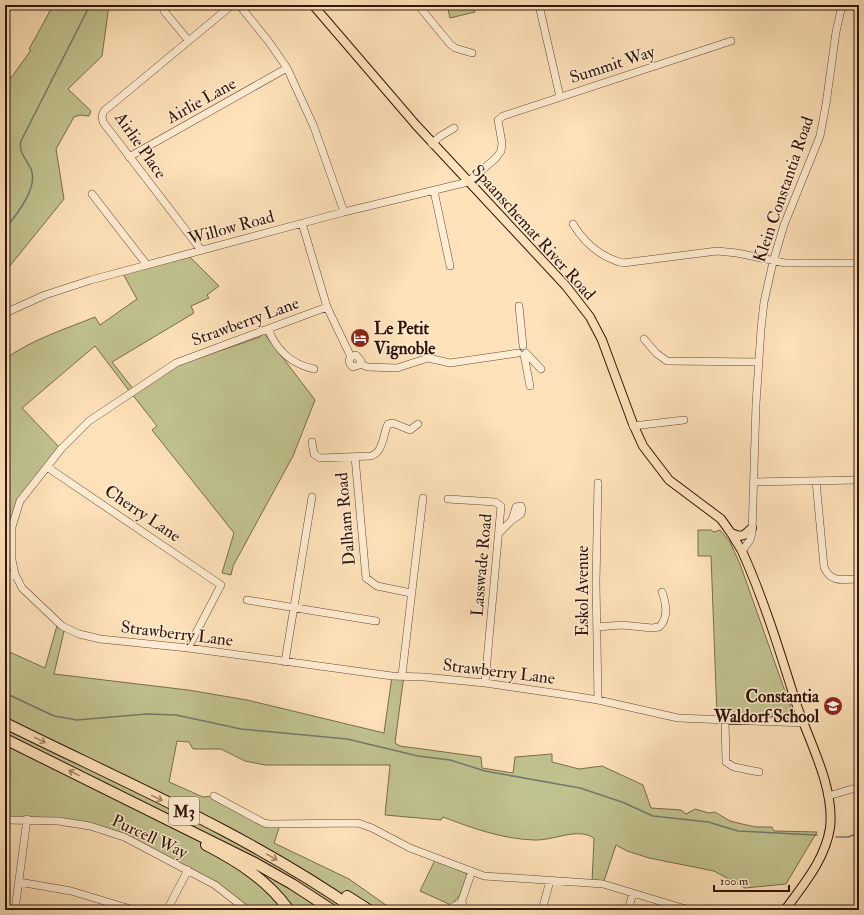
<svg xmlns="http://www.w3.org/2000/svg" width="864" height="915" font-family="'IM FELL Double Pica',serif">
	<rect width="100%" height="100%" fill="#ffe2b9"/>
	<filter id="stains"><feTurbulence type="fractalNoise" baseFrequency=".005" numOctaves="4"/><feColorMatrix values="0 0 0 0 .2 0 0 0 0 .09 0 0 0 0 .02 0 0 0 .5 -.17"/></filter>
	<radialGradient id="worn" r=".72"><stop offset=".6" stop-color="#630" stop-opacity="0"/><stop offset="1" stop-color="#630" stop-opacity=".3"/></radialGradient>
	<path fill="#c1c38f" stroke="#796c4c" d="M43,5H47L51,8L53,5H109L102,56L68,89L91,111L89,116L80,115L74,117L56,149L64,199L5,272V142L7,139L5,137V74L11,78L31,50L29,49L50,11Z
		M447,5H473L475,12L450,18Z
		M187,254L219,286L207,295L209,298L191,306L194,313L112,362L134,390L130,392L95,346L22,408L61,449L27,491L13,519L5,515V359C31,340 65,329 95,317L100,325L137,299L122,272Z
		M264,333L315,400L293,456L233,566L231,575L222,573L234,533L152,430L157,426L132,394L171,368L184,363L260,337Z
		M698,530H711L714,532L720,530L730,542L740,564L793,714L790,717L717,715L711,556H698Z
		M58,622L65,627L54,674L188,690L247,700L384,733L392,676L404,675L395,743L400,746L481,757L482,768L513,773L515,757L552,754V762L579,769L602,766L643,785L651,808L681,810L686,814L695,809L709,813L715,812L730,821L742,824L756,827H772L774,831L817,832L786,884L745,888L714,871L649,858L627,851L616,845L603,884L592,883L594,838C577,827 553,841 534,840C502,839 472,828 443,817L441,820L385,815L390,765H265L245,761L221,749H193L189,742L177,741L169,782L203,797L214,796L264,823L280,825L274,843L349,879L393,910H247L242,904L135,842L90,826L9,820L8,791H5V650L45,668Z
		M435,860L466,873L467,875L460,895L451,905L420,891Z"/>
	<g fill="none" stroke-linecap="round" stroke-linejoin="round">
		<path stroke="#747970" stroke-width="1.5" d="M5,230C15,215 39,189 31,169C27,160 18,152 21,141L90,5
			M5,693L54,716L77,720L146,714L176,715L241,729L347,739L418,756L450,760L485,771L580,788L622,802L653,816L708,822L738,831L817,835
			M836,837H848L859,833"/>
		<defs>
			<path id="minor" d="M236,5L240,6L269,42L287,68L314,127L344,212
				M418,5L450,44L455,48L472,53
				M539,5L560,97
				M164,11L188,40
				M432,144L439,137L454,128
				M129,157L287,68
				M434,191L450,266
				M92,194L147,265
				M302,223L327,307L351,357L349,360L350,364L353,367L359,365L361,361L356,355L351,357
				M573,224C585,244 600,257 623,263L717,251L737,253L785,263H859
				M201,250L103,122L102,116L104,111L232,5
				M519,306L523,346
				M327,307L176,363L89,421L61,449L20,501L12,527V560L15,574L22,588L62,626L79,634L100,639L188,648L392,676L424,677L485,683L567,695L598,700L678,718L804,723
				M5,313L45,295L91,280L344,212L468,182L496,158L501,151L502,143L498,120L503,116L731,41
				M268,329C277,351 291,364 314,369
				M644,339L656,353L667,361L759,362
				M526,353L541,369
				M524,355L530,386
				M360,364L368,367L397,368L428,358L450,363L518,353
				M633,426L684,420
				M312,442L314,454L320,458L371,456C384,452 383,433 388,424L393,423L410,430L418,424
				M355,457L366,578L377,586L411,593
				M47,467L221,585L188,648
				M816,481L824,567C831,584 844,579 859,579
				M754,482L859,480
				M448,499L495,502L501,506L485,683
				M499,533L512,520L516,507L521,506L522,509L521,514L512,520
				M742,551L750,540L752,533L756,404L761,329L764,302L773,262L784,225L820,136L826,104L836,32L842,5
				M5,577L15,574
				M247,600L376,621
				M597,627L622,625L652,628L659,627C669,618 666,603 662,592
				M285,662L312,497
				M402,675L423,498
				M598,700L596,583L598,483
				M725,720L726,762L734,767L759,772
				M214,796L264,823L270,824L358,823L372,828L410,848L484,876L603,884L689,910
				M828,796L859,787
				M5,820L58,821L90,826L124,837L215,885L247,910
				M19,882L71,891L134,910
				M15,910L27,819
				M167,910L188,870
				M447,910L461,903
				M463,910L462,900L472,871
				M542,910L550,881
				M628,910L633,893"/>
			<path id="major" d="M313,5L416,125L566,286L590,317L602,340L633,424L643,446L669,480L721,519L731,533L742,551C764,600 780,652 796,703C809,741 835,788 830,828C825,860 803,885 785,910
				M731,533L739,536L744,535L752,528"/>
			<path id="highway" d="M5,723C124,782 247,834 356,910
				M5,739L255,863L292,884L332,910
				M206,845C239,862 267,880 289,910
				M347,896L369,910"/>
		</defs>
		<use href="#minor" stroke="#644834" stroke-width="8"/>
		<use href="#major" stroke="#311408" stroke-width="10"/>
		<use href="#highway" stroke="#311408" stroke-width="12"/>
		<use href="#minor" stroke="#ffecd2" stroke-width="7"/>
		<use href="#major" stroke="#ffe2b9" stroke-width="8"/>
		<use href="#highway" stroke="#ffe2b9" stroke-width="10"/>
	</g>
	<defs><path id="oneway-shaft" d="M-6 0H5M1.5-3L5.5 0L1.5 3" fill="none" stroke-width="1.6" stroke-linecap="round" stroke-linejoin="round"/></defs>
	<g stroke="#a28569">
		<use href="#oneway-shaft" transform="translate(40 740) rotate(26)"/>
		<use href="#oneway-shaft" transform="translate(74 773) rotate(-154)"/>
		<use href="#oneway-shaft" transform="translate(157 798) rotate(26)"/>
		<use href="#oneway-shaft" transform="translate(272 857) rotate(29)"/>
	</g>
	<defs>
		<symbol id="hotel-disc" viewBox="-11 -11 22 22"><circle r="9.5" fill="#8f2418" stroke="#ffecd2"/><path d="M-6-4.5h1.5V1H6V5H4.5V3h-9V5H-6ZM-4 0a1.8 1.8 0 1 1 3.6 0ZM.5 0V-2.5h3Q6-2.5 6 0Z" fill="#fff"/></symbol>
		<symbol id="school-disc" viewBox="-11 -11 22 22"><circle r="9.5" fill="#8f2418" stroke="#ffecd2"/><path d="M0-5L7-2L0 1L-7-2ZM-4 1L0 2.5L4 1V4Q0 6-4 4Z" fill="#fff"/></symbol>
	</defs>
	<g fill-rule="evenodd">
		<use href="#hotel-disc" x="349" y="327" width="22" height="22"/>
		<use href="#school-disc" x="822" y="695" width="22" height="22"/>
	</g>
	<g text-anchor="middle" stroke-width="3" stroke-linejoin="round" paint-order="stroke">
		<rect fill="#ffecd2" stroke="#6f5545" stroke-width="1" x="169" y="797" width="30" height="28" rx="3"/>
		<g font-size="16" font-weight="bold" fill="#311408">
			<text x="184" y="817">M3</text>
		</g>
		<g font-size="17" fill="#311408" stroke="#ffecd2">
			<text transform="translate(612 64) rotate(-18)" y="6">Summit Way</text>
			<text transform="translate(201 100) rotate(-29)" y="6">Airlie Lane</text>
			<text transform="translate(141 145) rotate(55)" y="6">Airlie Place</text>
			<text transform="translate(783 189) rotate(-71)" y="6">Klein Constantia Road</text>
			<text transform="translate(231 227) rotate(-15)" y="6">Willow Road</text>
			<text transform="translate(534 232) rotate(48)" y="6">Spaanschemat River Road</text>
			<text transform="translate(245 321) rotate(-20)" y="6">Strawberry Lane</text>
			<text transform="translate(143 513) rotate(34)" y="6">Cherry Lane</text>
			<text transform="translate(345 519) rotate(-95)" y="6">Dalham Road</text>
			<text transform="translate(481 565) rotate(-85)" y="6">Lasswade Road</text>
			<text transform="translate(582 591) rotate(-90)" y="6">Eskol Avenue</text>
			<text transform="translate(177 633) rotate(7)" y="6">Strawberry Lane</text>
			<text transform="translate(499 671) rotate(7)" y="6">Strawberry Lane</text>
			<text transform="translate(150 836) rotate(25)" y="6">Purcell Way</text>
		</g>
		<g font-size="17" font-weight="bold" fill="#311408" stroke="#ffecd2" text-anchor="start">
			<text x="374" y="334">Le Petit<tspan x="374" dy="20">Vignoble</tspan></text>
			<text x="819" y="702" text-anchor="end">Constantia<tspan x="819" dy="20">Waldorf School</tspan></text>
		</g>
	</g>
	<rect width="864" height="915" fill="none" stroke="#ffe2b9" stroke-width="20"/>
	<rect x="6" y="6" width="852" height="903" fill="none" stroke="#311408" stroke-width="2"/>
	<rect x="10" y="10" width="844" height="895" fill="none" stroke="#311408"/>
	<path d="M714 885v6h75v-6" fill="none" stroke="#311408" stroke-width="2"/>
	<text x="720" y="885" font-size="12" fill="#311408" stroke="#ffecd2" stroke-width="3" paint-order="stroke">100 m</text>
	<rect width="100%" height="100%" filter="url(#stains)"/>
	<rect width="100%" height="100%" fill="url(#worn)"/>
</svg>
